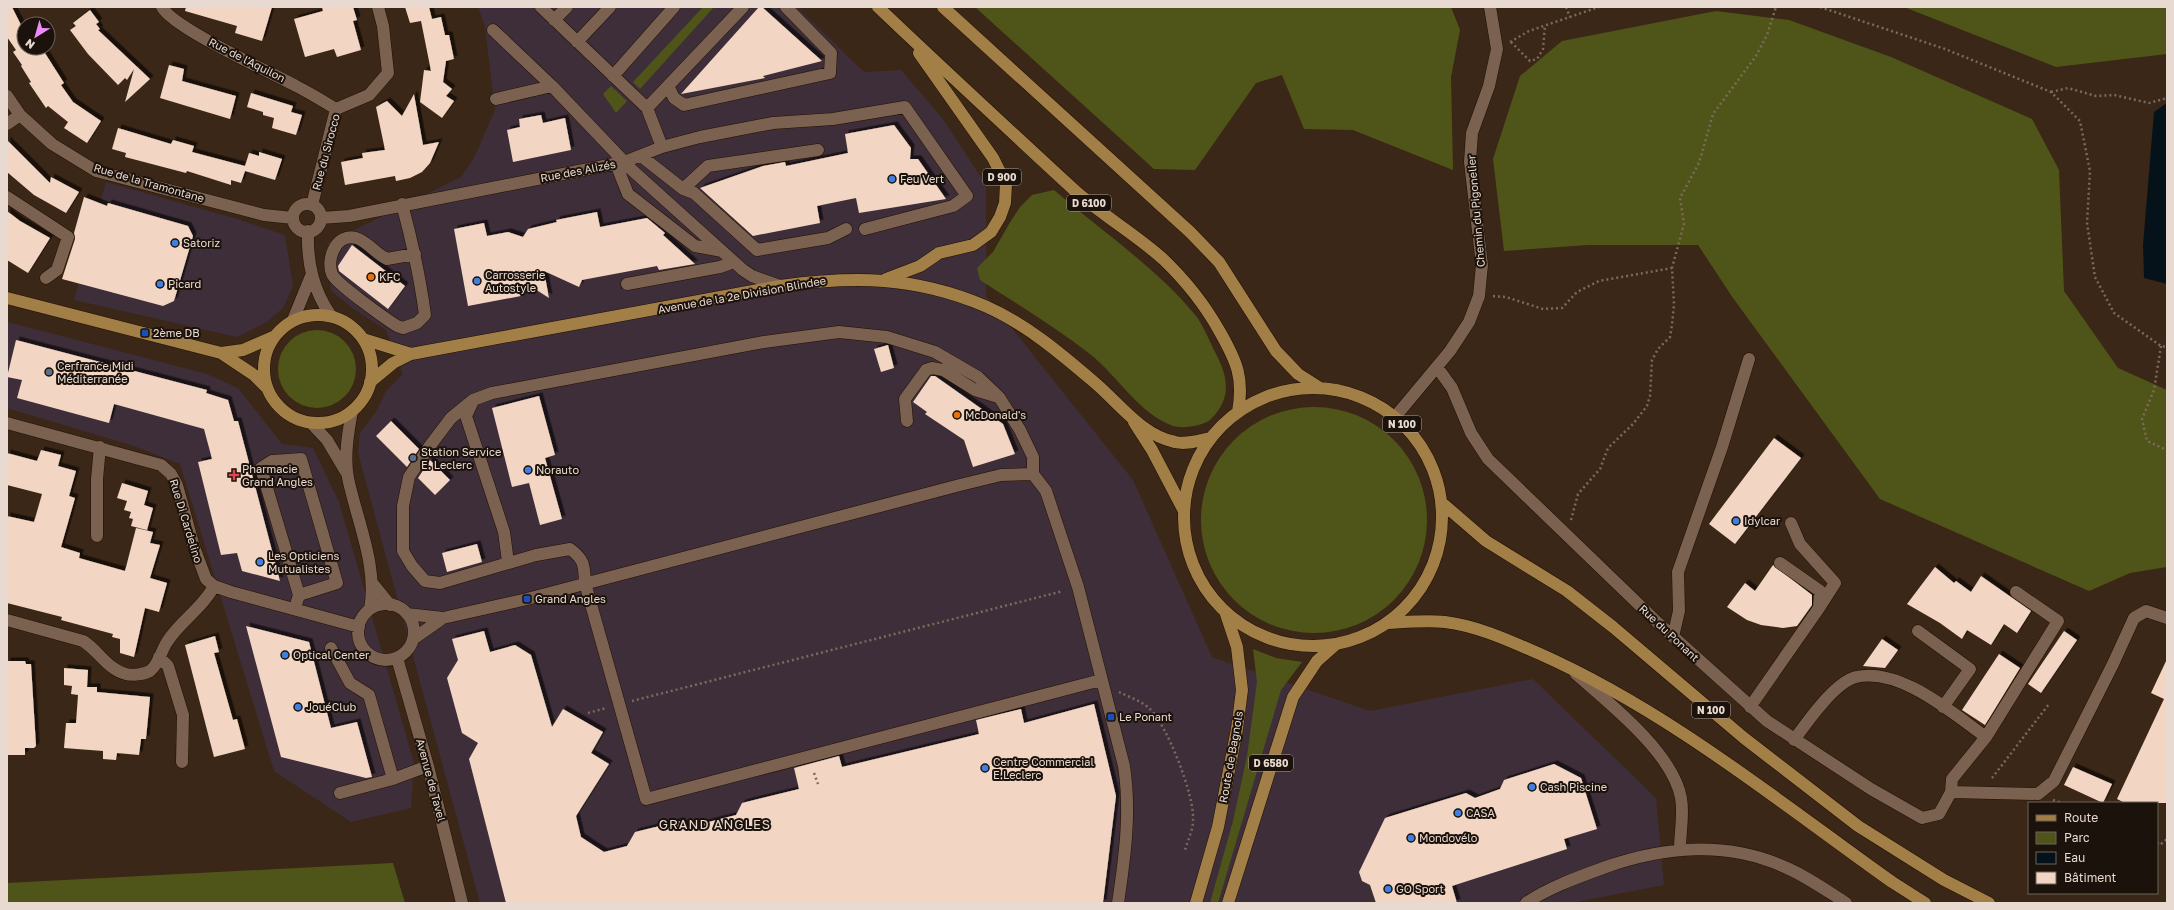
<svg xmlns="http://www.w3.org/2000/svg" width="2174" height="910" font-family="'Golos Text',sans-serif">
	<defs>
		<filter id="shadow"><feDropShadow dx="3.5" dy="-3.5" stdDeviation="0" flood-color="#0009"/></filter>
	</defs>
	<rect width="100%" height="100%" fill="#3b2717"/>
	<path fill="#3e2e39" d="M478,7H797L864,72L901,70L943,119L986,185V296L1133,480L1212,657L1370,711L1533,679L1656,798L1664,885L1571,903H480L358,453L360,433L376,412L386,391L403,374L386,330L355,310L331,291L328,243L461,177L474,158L495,110L485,27Z
		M106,182L237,219L285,235L293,286L283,308L267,322L237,337L74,300Z
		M8,322L207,374L238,388L282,444L313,448L339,502L414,763L411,808L351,822L274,771L180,464L134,446L7,408Z"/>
	<path fill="#4f5519" d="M703,7H714L640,89L633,82Z
		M975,7H1451L1460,30L1451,77L1453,170L1353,130L1304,129L1282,75L1256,83L1195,170L1154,169Z
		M1904,7H2167V54L2056,67Z
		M1716,11L1789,20L1891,57L2032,119L2059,170L2064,291L2118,368L2167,390V567L2130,573L2089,591L1880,499L1733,298L1698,245H1588L1504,251L1493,159L1520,76L1562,41Z
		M611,86L627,101L616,113L603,94Z
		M1054,190C1101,231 1156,267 1196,316C1203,325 1208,338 1213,348C1227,374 1234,396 1211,419C1204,426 1182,429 1173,426C1138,413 1119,377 1090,354C1055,327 1017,304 980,280L977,268L993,252L1009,224L1020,207L1032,195Z
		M278 369a39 39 0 1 1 78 0a39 39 0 1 1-78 0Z
		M1201 520a113 113 0 1 1 226 0a113 113 0 1 1-226 0Z
		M1253,649L1276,658L1302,662L1281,690L1218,903H1210L1233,821L1247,756L1257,682Z
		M393,863L405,903H7V883Z"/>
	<path fill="#06121a" d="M2167,103V284L2144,278L2143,245L2154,112Z"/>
	<path fill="#f2d5c3" filter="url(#shadow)" d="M7,7H12L22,27L24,25V48H45L43,50L64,83L61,85L73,102L101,121L87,143L64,128L68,122L48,106L46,108L29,83L31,82L21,66L22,65L13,52L16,50L7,37Z
		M186,7H272L262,41L235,33L237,26L185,11Z
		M322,7H353L357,20L353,21L361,50L337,57L334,49L305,57L294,19L323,11Z
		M405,7H429L432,19L441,17L445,35H449L454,59L446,61L443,82L452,89L446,96L454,101L442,118L420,102L424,70L431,71L421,21L410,23Z
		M759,7H762L822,61L763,76L765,78L681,94Z
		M90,10L99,22L96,24L100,29L98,30L150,79L125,102L134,69L127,80L125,78L118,85L88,54L70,30L76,26L73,23Z
		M169,65L184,69L182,81L236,96L230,119L160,98Z
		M251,93L293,106L291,112L302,115L296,135L272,128L274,118L263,115V112L247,107Z
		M414,94L423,145L439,142L430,163L422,172L410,178L396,181L395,176L345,185L341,162L363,158L362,153L385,150L376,107L387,101L402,116Z
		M541,115L543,123L565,118L571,150L513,162L507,130L520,127L519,119Z
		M894,125L911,148L910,159H918L946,199L859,213L856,198L817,206L820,223L753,236L700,188L763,166L785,162L786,166L848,153L845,134Z
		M118,128L171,144L173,140L194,146L192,152L245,166L249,153L259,156V152L282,159L275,180L245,171L241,183L231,180V185L187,171L186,173L125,157L126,153L112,149Z
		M7,140L50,183L51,177L79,192L66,213L34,195L7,172Z
		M84,197L107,206L108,203L188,226L193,236L174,301L163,306L62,279L75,239L74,233Z
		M7,211L20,221L50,238L28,273L7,260Z
		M597,212L600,227L647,218L665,233L663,235L695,264L659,270L657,266L582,280L579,287L544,271L549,298L527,284L521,296L468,306L454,229L484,223L487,236L508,232L523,237L528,229L557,222L556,220Z
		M352,245L405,286L388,309L339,271L338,266Z
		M16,340L207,390L206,393L228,400L234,421H238L280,581L242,571L237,553L221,555L198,462L212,459L204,429L114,404L109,423L17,398L22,380L7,377Z
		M888,345L894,368L881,372L874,349Z
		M931,376H935L1003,424L1015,454L973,467L964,440L925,414L927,412L913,402Z
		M539,396L555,455L545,458L562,519L540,525L529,483L512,487L492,408Z
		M391,421L419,449L407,467L376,436Z
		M1774,438L1801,458L1735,544L1709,524Z
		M41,450L61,455L58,466L76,471L69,496L75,498L61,547L80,553L79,558L125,571L136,528L153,532L150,543L160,545L150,578L167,583L159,612L145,608L134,657L120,653V639L112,637L113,634L61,620L62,617L7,603V516L34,522L42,494L7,485V453L37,461Z
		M430,460L450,480L435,495L418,478Z
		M122,483L148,491L144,505L153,508L147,530L131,526L133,519L129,518L131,512L124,510L127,501L117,498Z
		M477,544L482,562L447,572L442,553Z
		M1773,565L1812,595V605L1797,626L1783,628L1761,625L1747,620L1727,607L1745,583L1755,591Z
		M1935,567L1954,583L1956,581L1971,592L1981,576L2031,611L2017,633L2004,624L1991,645L1967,630L1962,639L1940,623L1907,604Z
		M246,626L309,642L331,728L357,722L372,777L366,778L281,757Z
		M484,631L490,652L515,645L531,655L552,727L563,709L603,732L591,753L609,764L576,816L581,837L604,852L627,846L635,832L680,821L689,827L736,815L742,803L799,789L794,768L839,756L842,767L979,734L976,720L1021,709L1024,723L1094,704L1116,796L1103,903H506L469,759L478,743L462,733L447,678L458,660L452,639Z
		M2064,631L2077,640L2041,693L2028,684Z
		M215,636L219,652L214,653L233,720L237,719L245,749L214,757L185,645Z
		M1882,639L1898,650L1885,668L1863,666Z
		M1999,654L2020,668L1985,725L1962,710Z
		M2167,659V803H2125L2117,799L2164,699L2151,693Z
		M7,661H25L26,664H31L36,746L34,748H25V755H7Z
		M64,668L88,670L87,687H97V692L150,697L146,739H141L139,755L117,753L116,760L103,759V751L64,748L66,723H76L78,695L71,694L72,686L64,685Z
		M1554,764L1581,778L1597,829L1564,839L1567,849L1452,886L1457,903H1376L1370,885L1362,881L1359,872L1385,818L1466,793L1475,798L1500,789L1504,780Z
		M2073,767L2112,784L2103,803L2064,785Z"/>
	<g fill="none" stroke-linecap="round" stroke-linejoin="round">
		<defs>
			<path id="minor" d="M162,7C173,28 270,72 296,86C310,93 323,101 336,109
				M541,7L647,108
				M554,20L567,7
				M493,30L552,86L632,170L743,270L752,276L780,286
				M577,42L610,7
				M613,76L674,7
				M668,86L674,98L684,105L830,73L831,53L786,7
				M7,96L20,115L52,144L96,171L264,215L293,218
				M496,99L552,86
				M7,124L20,115
				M662,147L647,108L743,7
				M641,156L683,189L694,193L757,250L828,238L846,229
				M616,164L628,194L695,246L722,251
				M683,189L708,166L818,150
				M7,197L68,237L57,270L46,278
				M402,204C412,241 420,277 425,315L417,323L403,328L397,326C386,319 335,283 332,274C326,259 336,233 356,238C367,241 376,254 387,259L415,254
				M293 218a14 14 0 1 1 28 0a14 14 0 1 1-28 0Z
				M312,205L336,109L369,95L388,73L383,26L378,7
				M321,218L349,216L624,162L662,147L700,137L773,123L833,119L905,107L967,196L953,206L865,229
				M308,231C307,263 313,290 331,316
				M627,284L720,267L734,262
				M293,320L311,276
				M1437,367L1452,388L1471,433L1488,459L1658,623L1767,721L1871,789L1922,818L1939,814L1951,792L1952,779L1986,737
				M472,403L466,416L504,532L508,562
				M352,411C348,433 344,457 348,478C357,521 378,566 370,609
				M1395,417L1450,351L1469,322L1479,296L1482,265L1470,162L1472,133L1489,86L1497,49L1490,7
				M907,421L905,399L926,370L932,368L943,370L975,390L998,397
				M7,423L161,465L171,474L177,485L194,547L206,579L214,586L231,592L359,627
				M311,423L327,440L346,472
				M1791,523L1800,544L1835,583L1819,608
				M97,536V479L100,447
				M373,584L390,605
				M358 632a28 28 0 1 1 56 0a28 28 0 1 1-56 0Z
				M295,608L299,595L337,583L301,459L272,461L261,468L299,595
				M407,614L443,618L527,599L960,485L1001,475L1033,474
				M7,620L83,641C98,650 108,670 126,674C132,676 145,674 150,671C159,664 161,651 167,642C180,621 203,608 214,586
				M1918,631L1970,669L1943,707
				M1673,637L1679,611L1678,572L1722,447L1749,359
				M413,639L443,618
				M331,648L350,683L369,695L393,779
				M159,657L168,666L183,715L182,762
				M397,658L428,766L462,903
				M1576,674C1609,703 1673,753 1681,798C1684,815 1680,832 1680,849
				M1101,680L646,799L585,583C584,566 585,560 570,549L536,555L440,583L425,581L412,566L403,551V506L409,477L429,447L451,418L473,400L492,393L764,342L839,332L887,337L935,352L978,377L999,397L1020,430L1033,457V474L1046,491L1078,587L1124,766C1131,812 1125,856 1118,903
				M1750,707L1819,608L1820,591L1780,563
				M1794,740C1807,722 1835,682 1856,677C1900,667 1952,713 1986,737L2058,621L2016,592
				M1951,792L2038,794L2054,781L2113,664L2134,618L2146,611L2167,618
				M340,793L393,779L428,766
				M1526,903C1550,887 1576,878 1603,868C1665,846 1728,840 1789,869C1809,878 1827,891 1846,903"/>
			<path id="major" d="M878,7C942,68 1007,128 1072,188C1100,214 1134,233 1163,259C1186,281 1205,305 1220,332C1237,362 1244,378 1238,412
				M943,7L1190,232L1219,262L1276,351L1298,374L1320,388
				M886,279L920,266L939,253L973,245L991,232L1000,217L1005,203L1006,184L993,158L919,53
				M7,298L221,353L254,375L266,387
				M264 369a54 54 0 1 1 108 0a54 54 0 1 1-108 0Z
				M363,339L411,354
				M221,353L243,350L273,337
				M370,382L393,363L411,354L780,286C854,276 914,276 985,306C1026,324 1060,353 1094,382C1119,403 1141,435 1175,442C1187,445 1200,440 1211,438
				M1184 517a129 129 0 1 1 258 0a129 129 0 1 1-258 0Z
				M1134,422L1152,450L1184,511
				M1442,503L1486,541L1567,591L1613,627L1744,738L1858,826L1944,880L1989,903
				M1388,623C1407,622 1426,620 1445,622C1478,626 1510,641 1540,654C1668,711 1778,801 1892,882L1925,903
				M1196,903L1218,827L1237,729L1242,690L1237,647L1225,611
				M1228,903L1293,697L1317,661L1335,645"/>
		</defs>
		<use href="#minor" stroke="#220f02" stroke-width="13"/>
		<use href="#major" stroke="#220f02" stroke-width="13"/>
		<path stroke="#7c6a5c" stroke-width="2.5" stroke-dasharray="2 3" stroke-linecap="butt" d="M1566,7L1570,17
			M1820,7L1945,49L2051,92L2080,121L2090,171L2087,223L2095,277L2114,313L2161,346L2167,347
			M1510,42L1529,31L1599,7
			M1511,42L1530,61L1537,59L1543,49L1545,25
			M2051,92L2068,88L2096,96L2114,95L2149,103L2167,98
			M1493,296L1506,297L1543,309L1562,308L1577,292L1599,281L1672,268
			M2161,346L2154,390L2142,419L2147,441L2167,450
			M1571,520L1578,494L1600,469L1608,448L1633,424L1647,406L1650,396L1652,360L1658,349L1670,337L1672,325L1674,304L1672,268L1684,224L1680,198L1699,163L1713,114L1756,56L1767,35L1776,7
			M1119,692C1129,697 1141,701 1149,708C1167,724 1195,797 1193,820C1193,830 1188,840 1185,850
			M632,701L1063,591
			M588,713L606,708
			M814,773L818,784
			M1992,778L2049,704
			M2053,800L2062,803
			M2157,843L2160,845L2167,839"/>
		<use href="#minor" stroke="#7a6150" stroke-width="12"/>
		<use href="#major" stroke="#a27f46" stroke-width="12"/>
	</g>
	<g fill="#3f7fe0" stroke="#1b120b" stroke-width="1.5">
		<circle cx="892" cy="179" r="4"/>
		<circle cx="175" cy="243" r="4"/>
		<circle cx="477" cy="281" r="4"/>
		<circle cx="160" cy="284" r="4"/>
		<circle cx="528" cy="470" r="4"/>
		<circle cx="1736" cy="521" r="4"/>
		<circle cx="260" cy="562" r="4"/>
		<circle cx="285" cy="655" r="4"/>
		<circle cx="298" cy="707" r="4"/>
		<circle cx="985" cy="768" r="4"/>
		<circle cx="1532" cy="787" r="4"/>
		<circle cx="1458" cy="813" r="4"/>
		<circle cx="1411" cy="838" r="4"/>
		<circle cx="1388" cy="889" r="4"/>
	</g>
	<g fill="#e8710a" stroke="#1b120b" stroke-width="1.5">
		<circle cx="371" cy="277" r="4"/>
		<circle cx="957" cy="415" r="4"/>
	</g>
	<g fill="#1a4fb4" stroke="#1b120b" stroke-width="1.5">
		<rect x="141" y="329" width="8" height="8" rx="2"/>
		<rect x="523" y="595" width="8" height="8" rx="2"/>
		<rect x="1107" y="713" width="8" height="8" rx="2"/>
	</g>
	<g fill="#5c6f8a" stroke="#1b120b" stroke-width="1.5">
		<circle cx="49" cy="372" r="4"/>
		<circle cx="413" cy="458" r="4"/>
	</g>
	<path fill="#e0444e" stroke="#1b120b" stroke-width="1.5" d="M232 469h4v4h4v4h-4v4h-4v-4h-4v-4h4z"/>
	<g text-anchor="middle" stroke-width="4" stroke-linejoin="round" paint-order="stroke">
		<g fill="#1b120b" stroke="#ab9e96" stroke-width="1">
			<rect x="983" y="169" width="38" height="16" rx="3"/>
			<rect x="1067" y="195" width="44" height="16" rx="3"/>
			<rect x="1383" y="416" width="38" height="16" rx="3"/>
			<rect x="1692" y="702" width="38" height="16" rx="3"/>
			<rect x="1249" y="755" width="44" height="16" rx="3"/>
		</g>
		<g font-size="10" font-weight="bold" fill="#e9dad1">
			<text x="1002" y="181">D 900</text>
			<text x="1089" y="207">D 6100</text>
			<text x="1402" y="428">N 100</text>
			<text x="1711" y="714">N 100</text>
			<text x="1271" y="767">D 6580</text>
		</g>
		<g font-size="11" fill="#e9dad1" stroke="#1b120b">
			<text transform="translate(247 60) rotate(27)" y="4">Rue de l'Aquilon</text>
			<text transform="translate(326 152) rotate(-75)" y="4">Rue du Sirocco</text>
			<text transform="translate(578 171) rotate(-11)" y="4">Rue des Alizés</text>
			<text transform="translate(149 183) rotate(16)" y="4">Rue de la Tramontane</text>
			<text transform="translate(1476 211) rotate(-95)" y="4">Chemin du Pigonelier</text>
			<text transform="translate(742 295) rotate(-10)" y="4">Avenue de la 2e Division Blindee</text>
			<text transform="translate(186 521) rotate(73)" y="4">Rue Di Cardelino</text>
			<text transform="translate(1669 633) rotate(43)" y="4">Rue du Ponant</text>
			<text transform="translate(1231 757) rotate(-80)" y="4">Route de Bagnols</text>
			<text transform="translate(431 780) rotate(75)" y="4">Avenue de Tavel</text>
		</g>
		<g font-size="11" fill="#e9dad1" stroke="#1b120b" text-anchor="start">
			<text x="900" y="183">Feu Vert</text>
			<text x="183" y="247">Satoriz</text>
			<text x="485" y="279">Carrosserie<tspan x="485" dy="13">Autostyle</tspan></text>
			<text x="379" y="281">KFC</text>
			<text x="168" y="288">Picard</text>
			<text x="153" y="337">2ème DB</text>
			<text x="57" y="370">Cerfrance Midi<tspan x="57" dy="13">Méditerranée</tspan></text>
			<text x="965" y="419">McDonald's</text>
			<text x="421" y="456">Station Service<tspan x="421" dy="13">E. Leclerc</tspan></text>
			<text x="242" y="473">Pharmacie<tspan x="242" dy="13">Grand Angles</tspan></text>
			<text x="536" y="474">Norauto</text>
			<text x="1744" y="525">Idylcar</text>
			<text x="268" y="560">Les Opticiens<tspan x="268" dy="13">Mutualistes</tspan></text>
			<text x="535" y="603">Grand Angles</text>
			<text x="293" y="659">Optical Center</text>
			<text x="306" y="711">JouéClub</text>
			<text x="1119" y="721">Le Ponant</text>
			<text x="993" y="766">Centre Commercial<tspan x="993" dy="13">E.Leclerc</tspan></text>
			<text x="1540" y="791">Cash Piscine</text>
			<text x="1466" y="817">CASA</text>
			<text x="1419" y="842">Mondovélo</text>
			<text x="1396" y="893">GO Sport</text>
		</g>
		<g font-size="13" letter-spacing="1" fill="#e9dad1" stroke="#1b120b">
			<text x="715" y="829">GRAND ANGLES</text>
		</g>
	</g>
	<rect width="2174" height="910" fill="none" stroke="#e9dad1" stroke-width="16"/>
	<rect x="2028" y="802" width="130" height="92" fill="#1b120b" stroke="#6d625a"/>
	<rect x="2036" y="815" width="20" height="6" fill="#a27f46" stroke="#6d625a"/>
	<text x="2064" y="822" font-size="12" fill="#e9dad1">Route</text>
	<rect x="2036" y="832" width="20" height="12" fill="#4f5519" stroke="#6d625a"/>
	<text x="2064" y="842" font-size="12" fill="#e9dad1">Parc</text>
	<rect x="2036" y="852" width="20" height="12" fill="#06121a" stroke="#6d625a"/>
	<text x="2064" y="862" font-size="12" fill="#e9dad1">Eau</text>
	<rect x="2036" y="872" width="20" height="12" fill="#f2d5c3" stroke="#6d625a"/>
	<text x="2064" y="882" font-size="12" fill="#e9dad1">Bâtiment</text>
	<g transform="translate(36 36) rotate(217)"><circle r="19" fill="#1b120b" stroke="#6d625a"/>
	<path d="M0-3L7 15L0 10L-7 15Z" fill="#ed8cf9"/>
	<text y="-6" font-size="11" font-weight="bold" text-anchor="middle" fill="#e9dad1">N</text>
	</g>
</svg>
